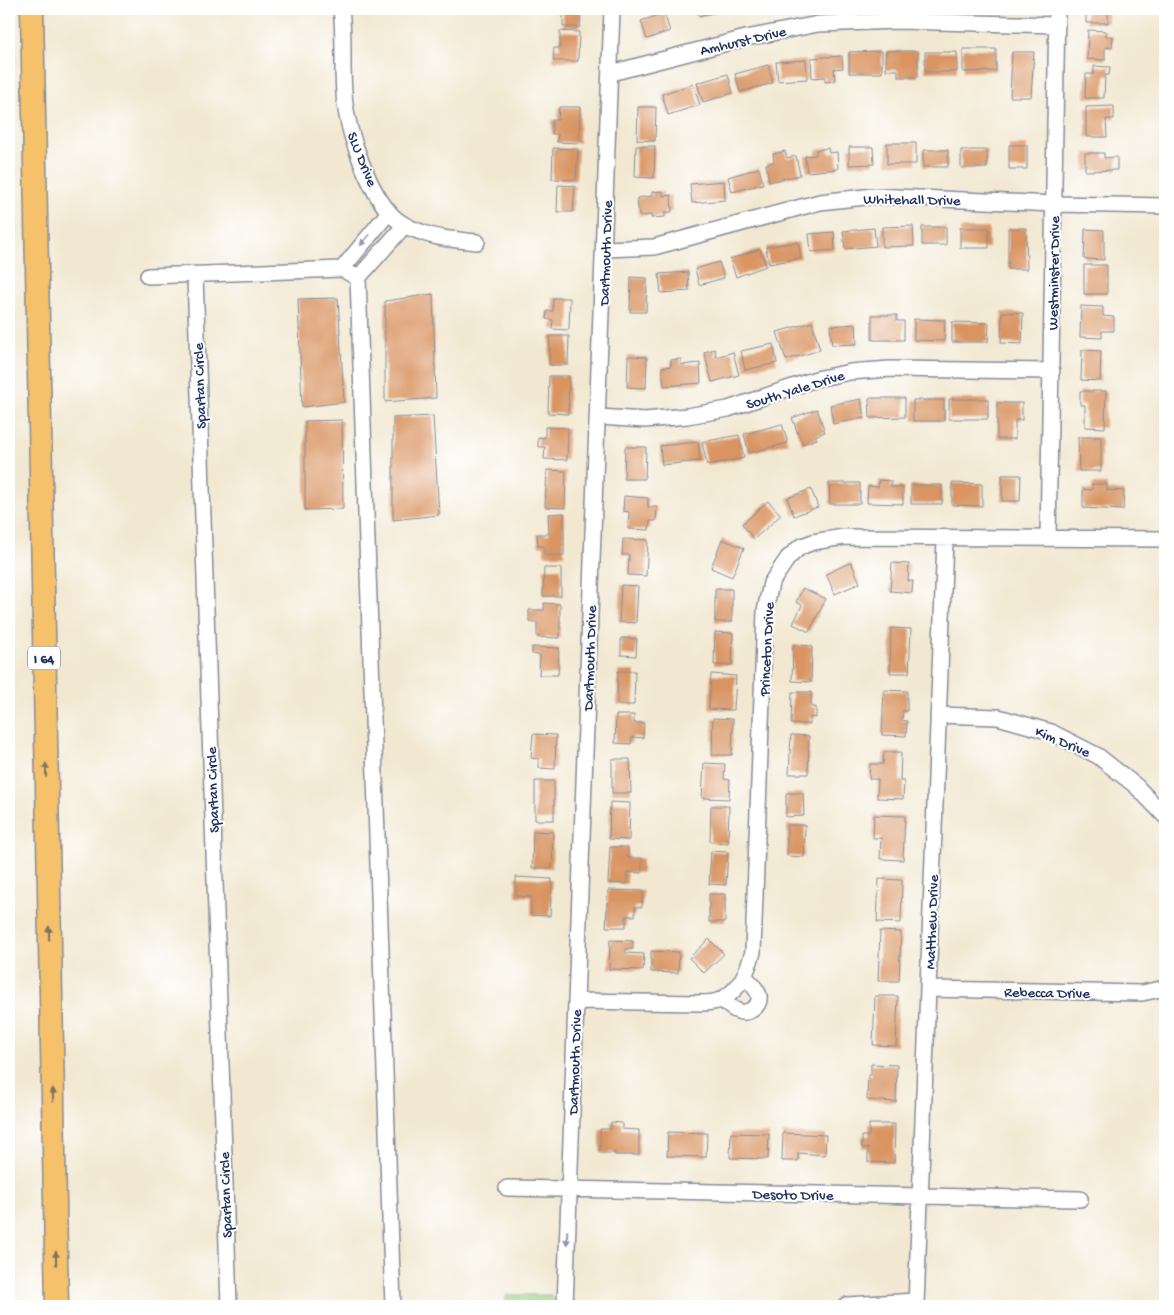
<svg xmlns="http://www.w3.org/2000/svg" width="1174" height="1315" font-family="'Gochi Hand',sans-serif">
	<rect width="100%" height="100%" fill="#fff"/>
	<filter id="ink" filterUnits="userSpaceOnUse"><feTurbulence type="fractalNoise" baseFrequency=".02" numOctaves="2"/><feDisplacementMap in="SourceGraphic" scale="10" xChannelSelector="R" yChannelSelector="G"/><feConvolveMatrix kernelMatrix="1 2 1 2 8 2 1 2 1" color-interpolation-filters="sRGB"/></filter>
	<filter id="wash" filterUnits="userSpaceOnUse"><feTurbulence type="fractalNoise" baseFrequency=".0096" numOctaves="4" result="noise"/><feDisplacementMap in="SourceGraphic" scale="20" xChannelSelector="R" yChannelSelector="G"/><feGaussianBlur stdDeviation="1.12" result="paint"/><feColorMatrix in="noise" values="0 0 0 0 0 0 0 0 0 0 0 0 0 0 0 0 0 1.4 0 .05"/><feComposite in="paint" operator="in"/></filter>
	<g filter="url(#wash)">
		<rect width="100%" height="100%" fill="#f2e8d1"/>
		<path fill="#9acd7e" stroke="#5a7e6e" d="M506,1295H552L554,1306H506Z"/>
		<g id="blocks">
			<path fill="#d99462" d="M558,9H581L580,27H563V11H558Z
				M697,9H726V10L699,16Z
				M1086,9H1108V23H1086Z
				M664,13L670,31L647,39L641,21Z
				M1088,30L1106,31V36H1113L1112,48L1105,47V60L1087,59Z
				M560,31L579,32L578,61H553L554,48H560Z
				M963,49H996V71L963,72Z
				M882,51V73H849V52Z
				M886,51H918V77H898V70H886Z
				M925,52H957V72H925Z
				M1012,52H1034L1031,97H1010Z
				M842,56L843,68L834,69L835,81L825,82V77L812,78L811,58Z
				M806,60L807,79L778,81L776,62Z
				M768,65L773,83L740,92L735,74Z
				M1094,66L1110,67L1109,75H1105L1104,98H1085L1086,74H1094Z
				M728,74L733,93L703,102L697,83Z
				M693,84L700,105L668,115L662,94Z
				M1160,105H1165V118H1160Z
				M1114,106V119H1106L1107,137H1086V107Z
				M559,107H580L579,143L557,142L558,134H552V120H558Z
				M638,107H656L655,141L637,140Z
				M887,143H916V164H887Z
				M1009,145H1027V169H1009Z
				M636,146H655L654,178L635,177Z
				M849,147H873L874,164L849,165Z
				M553,148L578,149L576,180L552,179Z
				M828,148L829,153L837,152L838,169L807,172L805,156L816,155V150Z
				M923,150H948V167H923Z
				M961,150H987V168H961Z
				M785,151L787,158L796,156L800,175L769,182L766,164L774,162L773,154Z
				M1085,153H1104V158L1117,157V170L1085,171Z
				M759,168L763,184L732,192L728,177Z
				M724,181L725,200L692,203L690,184Z
				M558,185L575,186L573,212H557Z
				M663,191V196L671,195L672,212H665V217L651,218V215L639,216L637,198L652,196V192Z
				M913,226L914,246L882,247V227Z
				M922,227H946V245H922Z
				M874,228L876,246L845,249L843,231Z
				M960,228H989V248H960Z
				M1008,228H1026L1027,269H1008Z
				M1161,228H1165V250H1161Z
				M1085,229L1104,230V260L1084,259Z
				M834,232L835,250L811,252L809,234Z
				M798,242L801,258L769,264L766,247Z
				M760,249L766,266L736,277L730,259Z
				M719,262L724,278L699,285L695,269Z
				M1084,265H1107V294H1084Z
				M688,272L689,291L661,293L659,274Z
				M631,277L647,278L646,312H630Z
				M433,294L436,398L385,402V301Z
				M338,298L344,402L302,407L298,299Z
				M553,298H570L569,330L552,329L553,320L546,319L547,311H553Z
				M1081,306L1103,307V316L1114,317V331H1102V338L1080,337Z
				M1002,312L1023,313L1022,344L1001,343Z
				M872,315H897V321H904V340H872Z
				M914,319L945,320L944,341L914,340Z
				M812,322L820,350L786,360L777,332Z
				M952,322L989,323L988,342H952Z
				M856,324L857,344L832,345L830,326Z
				M550,336H569L568,365H549Z
				M773,344L777,363L745,370L741,351Z
				M715,349L716,357L733,352L739,375L712,382L704,352Z
				M1082,350L1101,351L1100,381L1081,380Z
				M628,356L647,357L646,388L627,387Z
				M681,359V365L700,363L701,383L664,386L662,367L671,366V360Z
				M549,376H569L568,414L548,413Z
				M1080,391H1106L1105,428L1085,427V405H1080Z
				M869,398H905V417L870,418Z
				M861,399L864,418L833,424L830,405Z
				M949,399H988V419H949Z
				M913,400H944V421H913Z
				M997,403H1022V420H1015V439H997Z
				M817,409L825,432L815,436L817,439L802,444L792,418Z
				M433,416L439,515L393,520V418Z
				M342,420L343,509L305,510V421Z
				M782,424L788,443L749,453L744,434Z
				M545,427L568,428L567,460L544,459L545,447H538V437L545,438Z
				M739,435L744,458L707,465L702,442Z
				M1078,437H1101V471H1079Z
				M698,442L700,461L662,465L660,446Z
				M625,447H646L645,479H624Z
				M1163,455H1165V466H1163Z
				M547,470L566,471L565,508L545,507Z
				M1002,475H1021L1020,501H1002Z
				M879,480L891,481V487H903V504L867,503L868,486L878,487Z
				M829,483H860V504H830Z
				M952,483L982,484V506L952,505Z
				M1092,484H1107V490L1124,491L1123,510L1083,508V489L1092,490Z
				M911,485H942V504H911Z
				M811,489L818,507L794,516L787,498Z
				M624,496L648,498V507H657L656,521H650L649,530L628,529L629,512L623,511Z
				M768,501L781,515L754,539L742,524Z
				M564,513V555H544V546H538L537,534H549L548,514Z
				M623,539L648,540L646,576L628,575L629,555H622Z
				M722,539L744,548L732,577L711,568Z
				M851,562L860,583L835,594L826,574Z
				M892,563L909,564L908,581H913L912,593L890,591Z
				M544,568H561V596H543Z
				M621,585L638,586L636,623L619,622Z
				M803,588L826,599L809,632L793,624L802,605L796,602Z
				M715,589H732V622H715Z
				M544,603L560,604V638L537,637V622H529V610H544Z
				M891,628L911,629L909,673H890Z
				M715,632L733,633L732,665H714Z
				M621,638L637,639L636,656L621,655Z
				M793,645L812,646L811,682L792,681Z
				M532,647L559,648L558,675H539L540,655L532,654Z
				M618,671H635L634,705H617Z
				M711,674L736,676L734,710L709,709Z
				M884,690L907,691V711H903L902,720L907,721L906,736L882,735Z
				M792,692H811V707H816V718L810,717V724H791Z
				M616,715H634V723H644L643,738L632,737L631,744L615,743Z
				M713,718L733,719L732,755H712Z
				M533,734L556,735L555,769L539,768V759L531,758Z
				M791,735L809,736L808,774H789Z
				M884,752H901L900,781H904L903,799L877,798L878,779H869L870,764H883Z
				M612,759H630L631,793H612Z
				M704,763L725,764L724,779L730,780L729,799L702,798Z
				M535,781H554V820H535Z
				M786,793H803L804,816L786,817Z
				M610,802L630,803L629,840L609,839Z
				M711,806H729L728,843L710,842Z
				M874,815L905,816L903,860L880,859L881,838H873Z
				M787,825H805L804,857L787,856Z
				M533,831L553,832L552,868H532Z
				M610,847H628V858H642V873L627,872V884L608,883Z
				M711,851L728,852L726,885L709,884Z
				M516,877L552,879L550,916L531,915V897L516,896Z
				M879,879L902,880L901,923L877,922Z
				M608,890L643,891L642,907H635V916H626V927H606Z
				M709,894H725V922H709Z
				M880,931L901,932L899,981H878Z
				M709,939L724,954L704,973L689,958Z
				M610,940L633,941V949H626V953L644,954L643,970L609,969Z
				M651,951L679,952L678,973L651,972Z
				M875,996H898L896,1046L873,1045Z
				M871,1064L897,1065L896,1102L867,1100L868,1075H871Z
				M611,1122L622,1123V1129L639,1130V1155H615V1153H600V1129H611Z
				M869,1124H895L894,1163L868,1162V1148H862V1136H869Z
				M668,1132L707,1133L706,1157L667,1156Z
				M731,1133L769,1134L768,1159L730,1158Z
				M783,1133L826,1135L825,1155L798,1153V1161H782Z"/>
		</g>
	</g>
	<g filter="url(#ink)">
		<use href="#blocks" fill-opacity="0" stroke="#868c98" stroke-width="1"/>
		<g fill="none" stroke-linecap="round" stroke-linejoin="round">
			<defs>
				<path id="minor" d="M341,9C345,40 341,72 345,104C349,135 368,188 389,212C396,221 410,229 421,232C438,239 458,240 477,242
					M611,73L746,38L818,24L897,21L1057,25
					M605,249L654,247L820,202L874,196L1054,204L1165,206
					M342,269L389,212
					M195,275L229,1306
					M148,276L342,269L358,278
					M599,417L645,420L687,416L728,409L816,379L850,372L890,369L1052,371
					M1048,538L1057,9
					M938,715L998,717L1051,732L1098,756L1136,786L1165,816
					M928,989L1142,993L1165,988
					M722,999C727,1004 731,1009 738,1011C747,1015 761,1007 759,996C757,988 750,982 745,977
					M576,1001L700,1003C706,1003 714,1003 720,1000C740,991 747,972 753,952L765,611L771,583L788,558L800,547L813,542L844,537L1165,539
					M507,1188L1080,1199
					M393,1306L358,278L405,225
					M565,1306L612,9
					M846,1306L847,1305L916,1301
					M916,1306L945,539"/>
				<path id="highway" d="M32,9L57,1306"/>
			</defs>
			<use href="#minor" stroke="#868c98" stroke-width="18"/>
			<use href="#highway" stroke="#868c98" stroke-width="25"/>
			<use href="#minor" stroke="#fff" stroke-width="15"/>
			<use href="#highway" stroke="#f5c16b" stroke-width="22"/>
		</g>
		<defs><path id="oneway-solid" d="M-6-.8H1V-3.2L6.5 0L1 3.2V.8H-6Z" transform="scale(1.25)"/></defs>
		<g fill="#8d97ae">
			<use href="#oneway-solid" transform="translate(365 240) rotate(130)"/>
			<use href="#oneway-solid" transform="translate(567 1238) rotate(92)"/>
		</g>
		<g fill="#7d7164">
			<use href="#oneway-solid" transform="translate(46 770) rotate(-91)"/>
			<use href="#oneway-solid" transform="translate(49 933) rotate(-91)"/>
			<use href="#oneway-solid" transform="translate(53 1095) rotate(-91)"/>
			<use href="#oneway-solid" transform="translate(56 1258) rotate(-91)"/>
		</g>
	</g>
	<g text-anchor="middle" stroke-width="4" stroke-linejoin="round" paint-order="stroke">
		<rect fill="#fff" stroke="#5f6d8e" stroke-width="1" x="28" y="646.5" width="32" height="23" rx="4"/>
		<g font-size="14" font-weight="bold" fill="#1b2f5e">
			<text x="44" y="663">I 64</text>
		</g>
		<g font-size="15" fill="#1b2f5e" stroke="#fff">
			<text transform="translate(743 40) rotate(-13)" y="5">Amhurst Drive</text>
			<text transform="translate(363 159) rotate(68)" y="5">SLU Drive</text>
			<text transform="translate(912 199) rotate(1)" y="5">Whitehall Drive</text>
			<text transform="translate(605 253) rotate(-88)" y="5">Dartmouth Drive</text>
			<text transform="translate(1053 273) rotate(-89)" y="5">Westminster Drive</text>
			<text transform="translate(199 386) rotate(-92)" y="5">Spartan Circle</text>
			<text transform="translate(795 389) rotate(-17)" y="5">South Yale Drive</text>
			<text transform="translate(766 649) rotate(-87)" y="5">Princeton Drive</text>
			<text transform="translate(589 658) rotate(-88)" y="5">Dartmouth Drive</text>
			<text transform="translate(1063 741) rotate(23)" y="5">Kim Drive</text>
			<text transform="translate(212 790) rotate(-92)" y="5">Spartan Circle</text>
			<text transform="translate(931 922) rotate(-88)" y="5">Matthew Drive</text>
			<text transform="translate(1047 992) rotate(1)" y="5">Rebecca Drive</text>
			<text transform="translate(574 1062) rotate(-88)" y="5">Dartmouth Drive</text>
			<text transform="translate(793 1194) rotate(1)" y="5">Desoto Drive</text>
			<text transform="translate(225 1195) rotate(-92)" y="5">Spartan Circle</text>
		</g>
	</g>
	<rect width="1174" height="1315" fill="none" stroke="#fff" stroke-width="30"/>
</svg>
